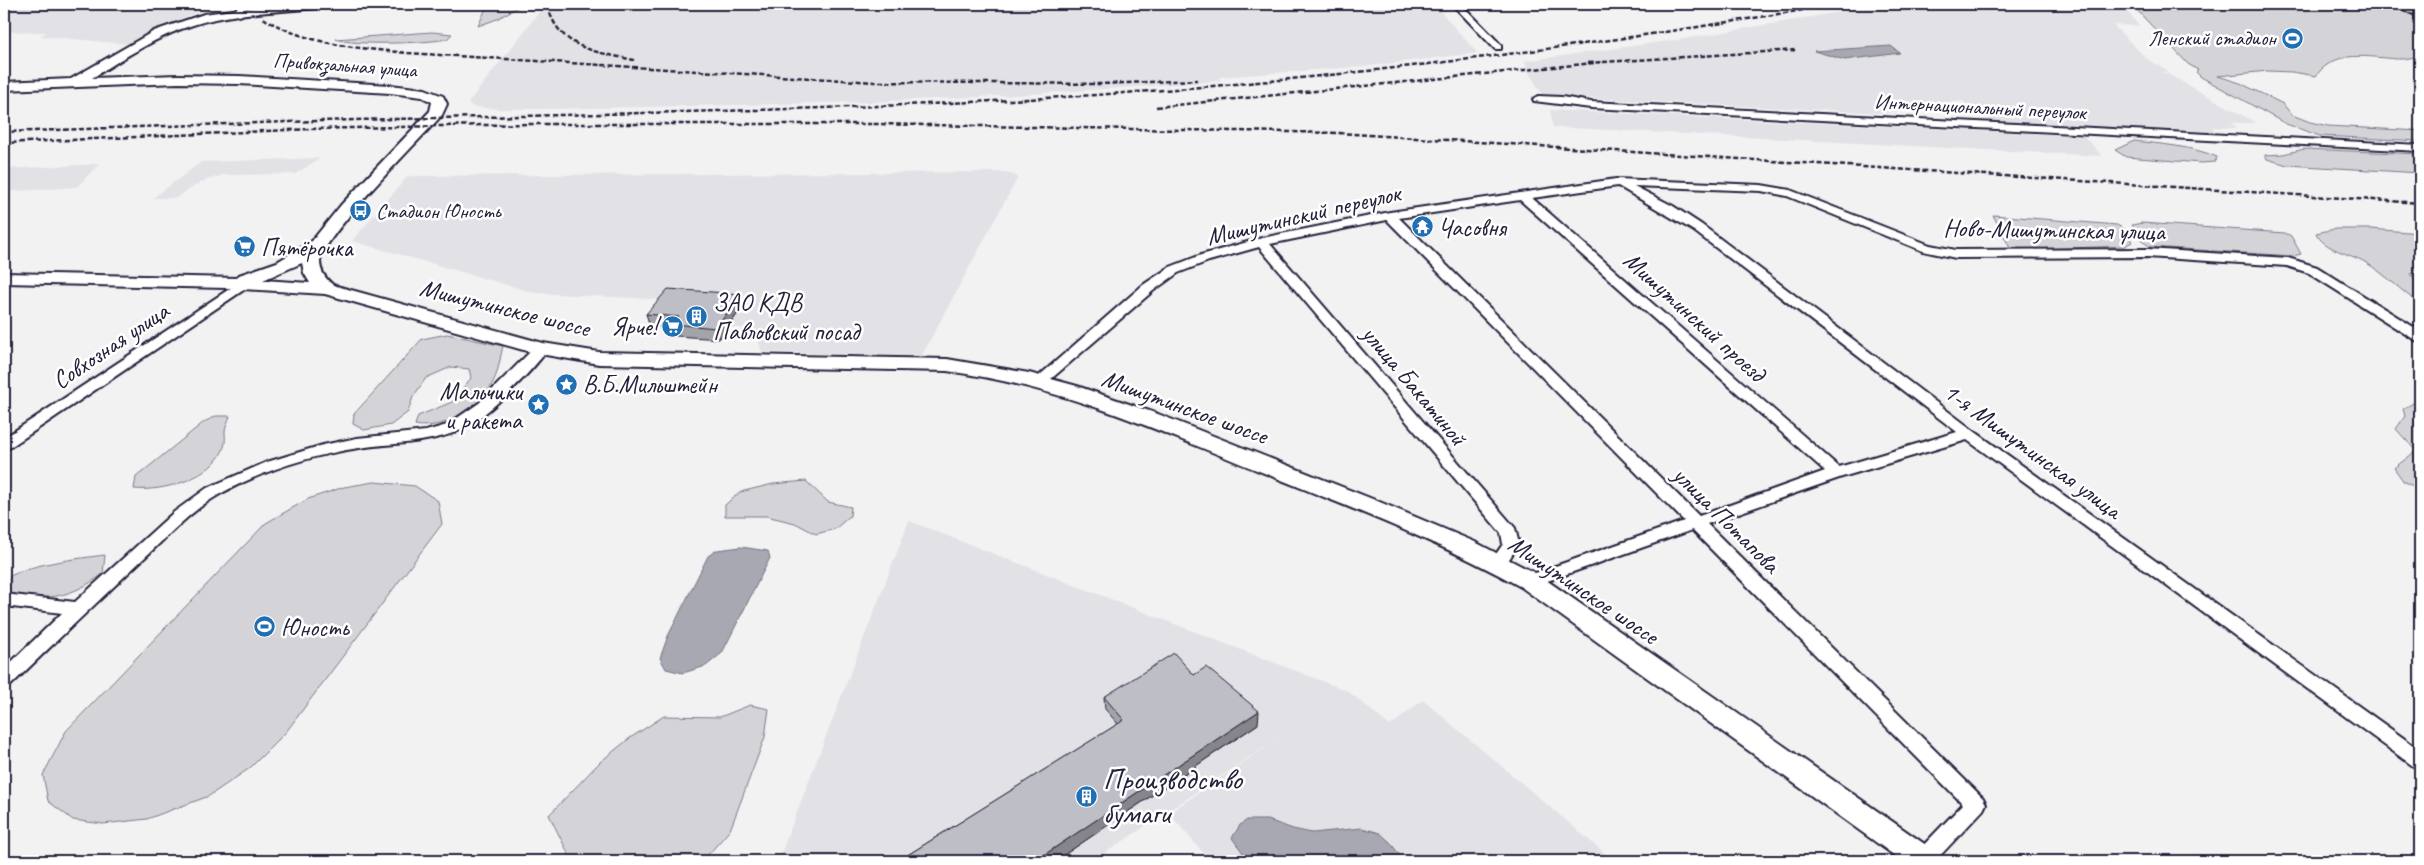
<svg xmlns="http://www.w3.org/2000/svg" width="2424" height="865" font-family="Caveat,sans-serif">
	<rect width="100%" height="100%" fill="#f2f2f3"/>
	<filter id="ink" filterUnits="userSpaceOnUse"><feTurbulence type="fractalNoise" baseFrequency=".02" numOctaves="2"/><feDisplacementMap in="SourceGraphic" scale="10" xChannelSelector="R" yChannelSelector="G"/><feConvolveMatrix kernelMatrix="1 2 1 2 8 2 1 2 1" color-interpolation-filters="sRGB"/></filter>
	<g filter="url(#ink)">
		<path fill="#e2e2e6" d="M4,4H215L126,44L40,36L46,32H4Z
			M555,4H1434L1477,53L1369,66L1219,77L1220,81L1017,95L870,102L547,109H501L473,107L468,103L543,7Z
			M1886,4H2121L2139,26L2113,25L2147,59L2169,71L2158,73H2166L2257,123H2232L2237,128L2213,127L2215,133L1992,122L1962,101L1922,105L1928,109L1882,113L1543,96L1528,71L1525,61L1690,38Z
			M1550,110L2084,136L2102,156L1553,127Z
			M321,158L295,174L223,175L201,182L176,198H153L201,162Z
			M99,164L77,187L4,192V169Z
			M1006,172L1018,177L921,357L762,352L754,329L728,327L719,339L676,336L682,328L650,326L670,300L535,293L352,241L408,176Z
			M909,521L1348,691L1390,726L1423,700L1614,861H1210L1169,813L1286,733L1093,861H778Z"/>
		<path fill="#d3d3d8" stroke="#7a7a8a" d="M488,4H523L497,19L478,26Z
			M2131,4H2387L2420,19V56C2414,57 2407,59 2401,59C2379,59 2347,50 2327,65C2323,67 2319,72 2316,76L2292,72L2268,71L2218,76L2240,83L2283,104L2292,115L2310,122L2328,126L2420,131V141L2320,136L2286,124L2201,77L2196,72L2198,70L2188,64Z
			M432,32L452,34L447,39C429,43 351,46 336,39Z
			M2134,141C2161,144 2191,146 2217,157L2215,162L2201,163L2126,157L2115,150Z
			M2304,149L2420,154V173L2287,165L2267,159L2265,155L2283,154Z
			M1993,215L2117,225L2126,230L2132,242L2125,246L2011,250Z
			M2142,223L2285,233L2291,236L2301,254L2293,256L2151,247L2143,242L2132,225Z
			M2335,229H2371L2420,233V272L2411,274L2420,288V304C2401,291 2385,274 2365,262C2349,253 2324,250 2316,233Z
			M447,334L503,346C500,357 499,370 494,380C483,407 444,431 415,425L418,416L452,402L471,378L469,369L451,367L426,378L413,397L408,412L391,425L364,430L353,424L354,414L422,339Z
			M2420,399V489L2404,482L2394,468L2416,451L2396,429L2405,416L2403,409Z
			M216,416H230C228,421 226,426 225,431C225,436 226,441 224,447C214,478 163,492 134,489L136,477L204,422Z
			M806,481L828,502L851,507L850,516L835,529L816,534L795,523L766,516H725V505L740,492L773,484Z
			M374,482L415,486L438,501L442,524L286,732L250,768L209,796L147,819L103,824L73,820L48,801L43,775L66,731L266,523L308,499L344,487Z
			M105,555L103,574C69,599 44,602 4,592C4,587 3,582 8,578C25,564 82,558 105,555Z
			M750,705L769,709L765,737L730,830L707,856L692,861H572L549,815L600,762L630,738L664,716L720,717Z"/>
		<path fill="#a8a8b2" stroke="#727282" d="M1891,46L1900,53L1845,60L1814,51Z
			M741,547L768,551L770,558L722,653L706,666L683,673L666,669L660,658L668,636L708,556L717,550Z
			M1247,820H1268L1293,829L1312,833L1362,828L1380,833L1390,842L1404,861H1249L1232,838L1240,825Z"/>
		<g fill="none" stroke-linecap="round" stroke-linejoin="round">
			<defs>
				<path id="minor" d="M239,4H248L242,15L239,16L234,13Z
					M1452,4H1461L1501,45V49H1495Z
					M2392,4H2404L2420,11V17Z
					M1538,96L1562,97L1591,102L2420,145V151L1591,108L1534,101L1533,99Z
					M1616,179L1761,185L1790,190L1930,245L1956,250L2147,249L2288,258L2317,267L2420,331V341L2415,340L2309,273L2287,266L2147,257L1956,258L1923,251L1787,196L1761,191L1634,186L1673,206L1702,225L1974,431L2420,750V768L2413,766L1967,440L1842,477L1707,524L1983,798L1986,804L1983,810L1935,861H1913L1916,853L1963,804L1692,530L1536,585L1530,587L1524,585L1521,581L1524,577L1684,521L1387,220L1270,244L1515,528L1519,544L1504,567L1498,569L1492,567L1490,563L1503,544L1501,533L1259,247L1209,261L1178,273L1153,291L1044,385H1034L1032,382L1143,285L1170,267L1201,255L1262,238L1390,212ZM1618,186L1694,231L1957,432L1839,467L1532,198ZM1520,200L1825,471L1699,516L1399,218Z
					M243,280L249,284L248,287L9,448L4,450V438Z
					M541,345L548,349C531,373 483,421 456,432C425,444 392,443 359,448C312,455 262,471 220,494C190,511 167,537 142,560C98,601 54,643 11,685L4,687V669L62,613L4,606V594L75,602L174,512L207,488L267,462L323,445L357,438L426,431L447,425L479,403L536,346Z"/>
				<path id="secondary" d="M324,4L318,8C277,12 233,12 193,25C157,36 124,58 92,78L178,75L239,76L390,85L425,89L443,96L447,104L442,115C421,139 321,237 320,262C320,272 326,279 333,285L543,343L599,352L947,359L1029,373L1077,386L1158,414L1375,500L1475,542L1539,575L1936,852L1940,861H1902L1521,587C1437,540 1348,507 1259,471C1154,429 1060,386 947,371L599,364L534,353L325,294L227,288L4,283V273L237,278L239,275L277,262L312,241L341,205L430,111L432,102L422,97L390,93L239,84L178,83L4,90V82L71,79L154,31L204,14L269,5ZM302,263L304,273L310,283L263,280Z"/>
			</defs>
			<use href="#minor" stroke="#22223b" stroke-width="4"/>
			<use href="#secondary" stroke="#22223b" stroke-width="4"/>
			<use href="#minor" fill="#fff" fill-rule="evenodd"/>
			<use href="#secondary" fill="#fff" fill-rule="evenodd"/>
			<path stroke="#22223b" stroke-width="2.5" stroke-dasharray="5 2.5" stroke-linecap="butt" d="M548,6C558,49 597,52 634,60
				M263,18C308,45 357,48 408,53L875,82L1101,84L1197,80
				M1588,63L1797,50
				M1156,107L1594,63
				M4,132C164,126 324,120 485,117C707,111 929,108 1150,91C1381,74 1610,43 1838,4
				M4,143L310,129L529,124H876L1339,133L2420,203"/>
		</g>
		<path fill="#a3a3aa" stroke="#22223b" d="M744,305L719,339L676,336L674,328L650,326L646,314Z
			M1194,675L1258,724L1055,861H898L1118,724L1105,709L1104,697Z"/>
		<path fill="#85858b" stroke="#22223b" d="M741,294L744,305L719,339L716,328Z
			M1259,711L1258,724L1055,861H1035Z"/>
		<path fill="#bebec6" stroke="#22223b" d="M668,289L741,294L716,328L673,324L679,317L646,314Z
			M1174,653L1194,675L1206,667L1259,711L1035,861H898L1124,720L1104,697Z"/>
	</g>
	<defs>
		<symbol id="stadium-disc" viewBox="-11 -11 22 22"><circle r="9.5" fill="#1f6fb2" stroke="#fff"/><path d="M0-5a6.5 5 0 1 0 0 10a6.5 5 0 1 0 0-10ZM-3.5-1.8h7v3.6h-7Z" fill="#fff"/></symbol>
		<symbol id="bus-disc" viewBox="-11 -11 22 22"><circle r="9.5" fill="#1f6fb2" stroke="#fff"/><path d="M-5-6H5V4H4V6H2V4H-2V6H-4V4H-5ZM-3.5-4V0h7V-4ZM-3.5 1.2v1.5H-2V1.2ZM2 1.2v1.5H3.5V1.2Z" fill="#fff"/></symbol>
		<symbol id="temple-disc" viewBox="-11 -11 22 22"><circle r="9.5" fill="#1f6fb2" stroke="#fff"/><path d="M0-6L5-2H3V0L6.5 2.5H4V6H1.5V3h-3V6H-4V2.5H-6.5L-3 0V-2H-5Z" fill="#fff"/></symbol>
		<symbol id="supermarket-disc" viewBox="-11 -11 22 22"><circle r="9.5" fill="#1f6fb2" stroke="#fff"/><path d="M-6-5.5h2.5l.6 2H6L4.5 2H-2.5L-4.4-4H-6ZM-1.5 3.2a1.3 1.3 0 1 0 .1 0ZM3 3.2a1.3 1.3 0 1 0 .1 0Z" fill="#fff"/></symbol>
		<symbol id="building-disc" viewBox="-11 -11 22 22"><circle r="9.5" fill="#1f6fb2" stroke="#fff"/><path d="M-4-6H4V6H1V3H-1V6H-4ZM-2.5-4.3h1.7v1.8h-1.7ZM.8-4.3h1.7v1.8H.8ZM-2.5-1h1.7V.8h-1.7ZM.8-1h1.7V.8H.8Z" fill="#fff"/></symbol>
		<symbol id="sight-disc" viewBox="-11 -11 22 22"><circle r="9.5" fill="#1f6fb2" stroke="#fff"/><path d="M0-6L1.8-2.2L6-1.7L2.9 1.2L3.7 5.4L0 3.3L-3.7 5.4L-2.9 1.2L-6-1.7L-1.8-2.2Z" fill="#fff"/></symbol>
	</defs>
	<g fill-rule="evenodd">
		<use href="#stadium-disc" x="2280" y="26" width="25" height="25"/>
		<use href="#bus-disc" x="348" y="198" width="25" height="25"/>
		<use href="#temple-disc" x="1410" y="214" width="25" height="25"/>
		<use href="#supermarket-disc" x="232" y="234" width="25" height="25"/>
		<use href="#building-disc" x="684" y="304" width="25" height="25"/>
		<use href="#supermarket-disc" x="660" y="314" width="25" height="25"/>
		<use href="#sight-disc" x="554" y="372" width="25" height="25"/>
		<use href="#sight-disc" x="526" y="392" width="25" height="25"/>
		<use href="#stadium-disc" x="252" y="614" width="25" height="25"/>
		<use href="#building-disc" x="1074" y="784" width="25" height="25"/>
	</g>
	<g text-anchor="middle" stroke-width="5" stroke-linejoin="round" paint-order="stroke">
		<g font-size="21" fill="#22223b" stroke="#fff" text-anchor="end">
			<text x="2276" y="45">Ленский стадион</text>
			<text x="376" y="218" text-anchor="start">Стадион Юность</text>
		</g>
		<g font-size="21" fill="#22223b" stroke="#fff">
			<text transform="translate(345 65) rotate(4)" y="7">Привокзальная улица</text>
			<text transform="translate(1980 107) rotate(3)" y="7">Интернациональный переулок</text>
		</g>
		<g font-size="25" fill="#22223b" stroke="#fff">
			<text transform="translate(1303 214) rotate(-13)" y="9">Мишутинский переулок</text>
			<text transform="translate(2054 229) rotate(1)" y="9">Ново-Мишутинская улица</text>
			<text transform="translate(505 307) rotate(14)" y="9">Мишутинское шоссе</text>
			<text transform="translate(1695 316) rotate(42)" y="9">Мишутинский проезд</text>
			<text transform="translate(110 345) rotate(-34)" y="9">Совхозная улица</text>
			<text transform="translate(1415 385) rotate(50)" y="9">улица Бакатиной</text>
			<text transform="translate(1185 406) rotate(20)" y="9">Мишутинское шоссе</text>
			<text transform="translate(2033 450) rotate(36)" y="9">1-я Мишутинская улица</text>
			<text transform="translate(1727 519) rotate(45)" y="9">улица Потапова</text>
			<text transform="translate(1584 589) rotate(34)" y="9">Мишутинское шоссе</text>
		</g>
		<g font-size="25" fill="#22223b" stroke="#fff" text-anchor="start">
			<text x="1438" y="236">Часовня</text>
			<text x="261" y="256">Пятёрочка</text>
			<text x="713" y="311">ЗАО КДВ<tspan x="713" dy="29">Павловский посад</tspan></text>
			<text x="657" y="335" text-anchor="end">Ярче!</text>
			<text x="583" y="393">В.Б.Мильштейн</text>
			<text x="522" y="400" text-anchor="end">Мальчики<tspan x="522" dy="29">и ракета</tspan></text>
			<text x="281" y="636">Юность</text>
		</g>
		<g font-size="30" fill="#22223b" stroke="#fff" text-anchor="start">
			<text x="1103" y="789">Производство<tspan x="1103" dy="34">бумаги</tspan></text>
		</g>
	</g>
	<rect width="2424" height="865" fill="none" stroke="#fff" stroke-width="20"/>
	<rect x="10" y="10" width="2404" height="845" fill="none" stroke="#22223b" stroke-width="2" filter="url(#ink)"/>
</svg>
